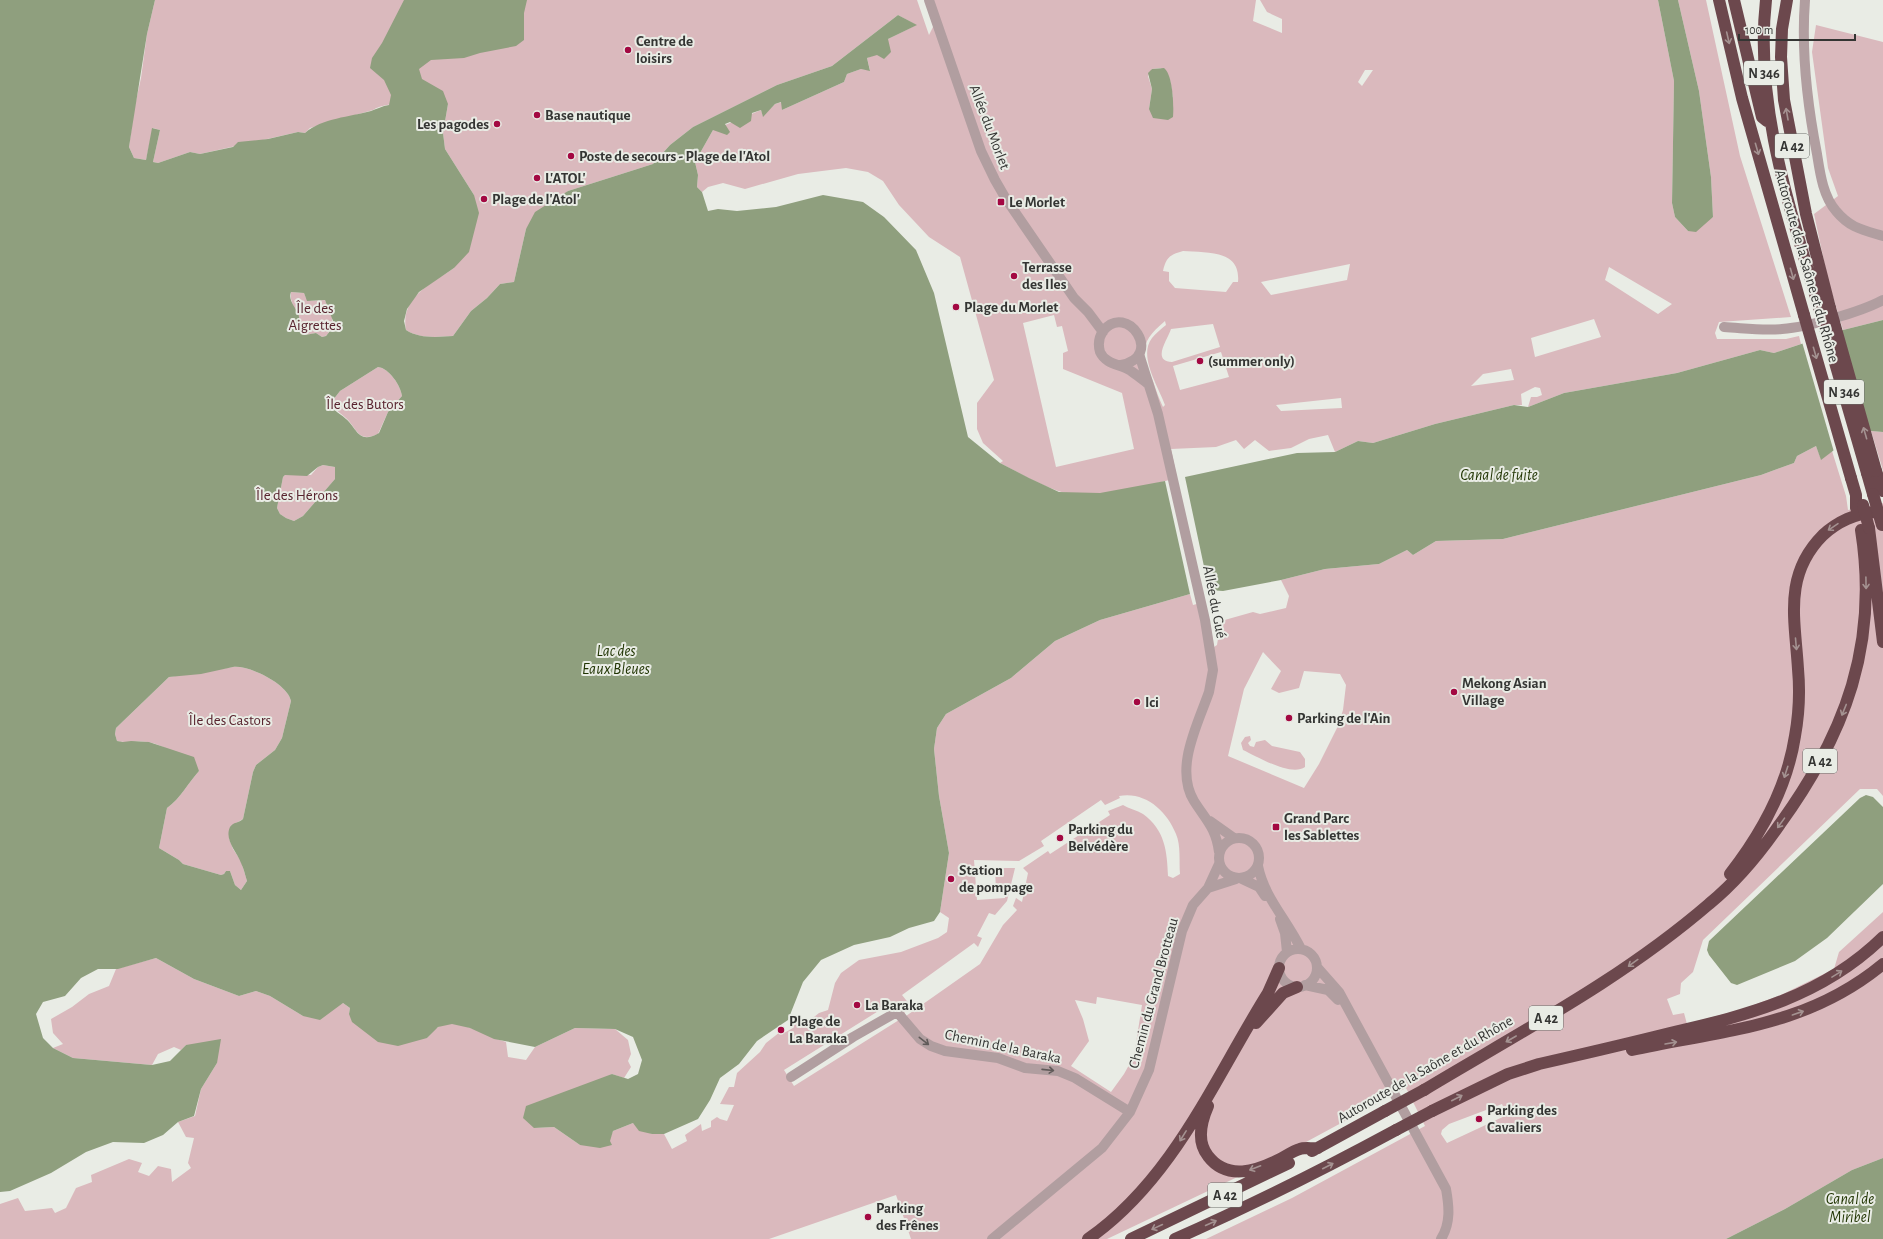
<svg xmlns="http://www.w3.org/2000/svg" width="1883" height="1239" font-family="'Alegreya Sans',sans-serif">
	<rect width="100%" height="100%" fill="#e9ece5"/>
	<path fill="#dab9bd" fill-rule="evenodd" d="M155,0H917L929,35L938,17L931,0H1256L1253,21L1282,33V19L1267,12L1260,0H1658L1674,81L1672,203L1675,217L1688,231L1713,217L1711,177L1699,91L1678,0H1706L1740,156L1791,317L1719,322L1715,333L1717,339H1786L1799,336L1801,344L1774,353L1760,350L1677,373L1564,393L1528,407L1531,397H1537L1542,395L1540,388L1535,387L1521,394L1522,405H1514L1435,424L1373,443L1358,441L1335,452L1328,435L1309,439L1291,448L1269,451L1255,440L1244,449L1236,440L1216,447L1171,449L1177,478C1146,486 1088,501 1058,491C1038,484 1019,473 1000,463L1003,461L983,443L977,429V403L994,380L960,257L929,237L899,205L883,181L868,172L846,168L798,174L745,189L723,183L708,187L702,192L697,187L698,175L695,162L713,130L761,110L763,116L775,104L782,102V110L844,82L847,74L861,69L870,70L867,58L877,54L888,39L916,25L898,15L832,66L777,85L693,127L670,145L653,164L568,191L526,229L514,282L500,284L487,298L471,311L453,336C436,337 420,339 406,330C400,297 431,284 454,268L474,195L445,149L443,133L448,104C431,104 385,100 373,110L310,128L305,133L298,132L200,154L190,152L158,163L153,162L160,130L153,128L146,160L134,158L129,147L134,110L141,78L147,34ZM1161,68L1170,80L1173,97L1149,109L1152,89L1148,76L1152,69ZM1365,70H1373L1362,86L1358,82ZM1183,251C1206,253 1241,249 1238,282H1233L1226,292L1175,288L1169,281V272L1163,271C1166,258 1169,255 1183,251ZM1350,264L1347,280L1271,295L1261,282ZM1609,267L1672,304L1658,314L1605,280ZM1054,315L1057,327L1062,326L1068,351L1063,353V369L1122,393L1134,449L1056,467L1023,323ZM1594,319L1601,337L1535,357L1531,338ZM1165,321L1166,325C1161,329 1156,333 1152,338C1138,356 1158,386 1165,405L1163,407C1159,399 1156,390 1153,381C1140,352 1140,342 1165,321ZM1213,324L1220,347L1172,362C1151,361 1168,339 1171,329ZM1221,352L1229,377L1180,390L1173,366ZM1511,369L1514,380L1471,386L1483,374ZM1341,398L1342,408L1281,411L1276,405Z
		M1816,25L1883,42V320L1843,330L1828,280L1814,214L1838,196L1828,168L1812,52Z
		M291,292L304,293L306,298L311,301L325,300L332,316V322L329,324C330,331 329,336 322,337L316,333L306,335L301,332L291,299Z
		M378,367C389,368 401,386 402,396L388,412L378,434C358,443 357,429 347,419C343,415 338,412 334,408L333,400L340,391Z
		M1871,431L1883,432V471L1882,467Z
		M1816,446L1821,459L1832,451L1846,496L1848,510L1883,503V796L1877,789H1860L1703,940L1693,972L1681,983L1680,994L1667,999L1673,1015L1684,1013L1687,1024L1743,1009L1783,994L1834,969L1839,952L1883,912V1158L1852,1170L1785,1209L1726,1239H1206L1292,1198L1425,1126L1406,1088L1269,1162L1107,1239H911L896,1195L769,1239H0V1204L18,1198L25,1211L52,1208L55,1213L66,1208L76,1188L92,1182L91,1175L129,1159L142,1163L138,1172L149,1176L158,1166L171,1169L172,1182L191,1168L188,1163L194,1138L186,1137L178,1122L195,1116L201,1089L217,1063L186,1045L181,1050L174,1047L158,1054L152,1065L73,1058L53,1048L63,1044L53,1033L51,1019L72,1007L89,994L109,986L116,969L156,958L194,979L239,996L256,991L270,996L303,1016L343,1003L350,1008L349,1014L427,1038C430,1035 434,1029 438,1027C457,1016 487,1037 506,1042L508,1057L526,1060L535,1047L575,1028L615,1029L628,1040L631,1054L628,1061L631,1067L624,1078L612,1074L534,1128L554,1127L580,1145L609,1141L613,1131L633,1123L652,1134H664L672,1149L687,1141L685,1135L701,1124L702,1131L711,1127V1121L717,1117L720,1119L727,1121L734,1105L720,1104L729,1087H734L737,1073L760,1052L766,1043L780,1032L784,1033L793,1028L796,1019L804,1025L819,1013L828,1010L835,983L841,973L859,960L901,952L938,938L947,932L949,918L940,912L949,853L939,796L934,749L937,728L946,714L1011,678L1055,641L1100,620L1190,594L1193,605L1204,602L1214,647L1217,645L1221,621L1253,612L1260,614L1286,608L1289,596L1281,580L1325,569L1379,564L1407,550L1413,555L1436,541L1503,539L1761,475L1794,463L1797,456ZM1263,652L1281,671L1271,689L1279,693L1299,688L1304,671L1340,674L1346,685L1343,710L1338,726L1319,764L1304,788L1228,756L1244,689ZM1119,796C1145,791 1167,811 1176,834C1181,845 1179,862 1180,874L1173,878L1168,876C1167,851 1165,830 1143,814C1137,810 1129,809 1123,805L1108,811L1110,815L1050,854L1048,851L1023,868L1028,873L1022,902L1016,898L1013,906L1017,910L1003,925L980,964L906,1016L904,1011L910,1005L902,995L974,943L978,947L982,938L977,936L989,913L995,915L1007,901L1015,868H995L996,891H1006L1005,898L977,900L974,860L1019,861L1044,846L1041,841L1101,800L1105,805L1120,798ZM1097,997L1142,1005L1134,1056L1124,1074L1111,1092L1071,1066L1089,1041L1083,1019L1075,1000L1096,1004ZM888,1005L899,1020L794,1086L784,1070ZM1502,1104L1507,1115L1447,1143L1441,1134L1442,1130L1449,1124Z
		M323,465L335,467L336,478L303,516L294,521L286,518L280,514L277,508L283,477L285,475H311L318,467Z
		M233,667C249,665 288,684 291,701L282,738L275,750L256,765L253,772L243,819L231,826L229,838L233,849L241,861L247,881L241,890L235,885L230,871H226L224,874L221,875L183,864L179,860L159,848L167,808C181,798 188,783 199,771C184,761 167,745 148,742C137,740 127,744 117,741L115,734L116,728L169,677Z
		M1250,736L1251,740L1248,743L1250,746L1254,747L1256,742L1265,740L1272,746L1300,752L1305,759V767C1291,777 1258,757 1243,750L1241,743L1245,737Z"/>
	<path fill="#8f9f7e" fill-rule="evenodd" d="M0,0H155L147,34L129,147L134,158L146,160L152,128L160,130L153,162L158,163L190,152L200,154L233,147L238,142L268,139L298,132L305,133C322,118 350,117 371,111C377,109 382,106 389,105L391,95L384,80L370,68L372,58L382,43L404,0H527L524,13V40L516,46L480,53L464,58L431,60L419,69L422,79L443,91L448,104L443,133L445,149L474,195L479,213L469,252L454,268L419,292L407,309L404,321L406,330C420,339 437,337 453,336L471,311L487,298L500,284L514,282L526,229L535,212L568,191L653,164L670,145L693,127L777,85L832,66L898,15L917,25L888,39L891,52L884,59L877,55L867,58L870,71L861,69L847,74L844,82L782,110L781,102L775,104L763,117L761,110L752,113L751,121L740,128L730,122L725,124L730,132L727,135L713,130L695,162L698,175L697,187L702,192L708,211L718,209L737,211L776,207L823,195L863,202L884,217L916,250L934,293L968,437L1000,463L1029,478L1059,492L1100,493L1165,481L1190,594L1100,620L1055,641L1011,678L946,714L937,728L934,749L939,796L949,853L940,912L934,921L909,928L890,937L854,945L821,960L803,982L788,1020L757,1041L739,1064L720,1078L710,1100L698,1119L664,1134H652L639,1131L633,1123L613,1131L610,1141L612,1145L600,1148L580,1145L554,1127L534,1128L523,1118L526,1106L612,1074L628,1079L638,1074L642,1060L633,1037L615,1029L575,1028L535,1047L494,1039L470,1028L452,1024L438,1027L427,1038L398,1046L378,1042L352,1022L349,1014L350,1008L343,1003L320,1020L303,1016L270,996L256,991L239,996L194,979L156,958L118,969H98L81,978L65,996L43,1002L36,1014L43,1038L53,1048L73,1058L152,1065L170,1061L186,1045L221,1039L217,1063L201,1089L194,1116L178,1122L163,1135L144,1143L113,1142L86,1152L51,1173L10,1191L0,1192ZM291,292L304,293L307,301L325,300L333,321L329,325L330,331L326,336L322,337L316,333L305,335C297,329 301,321 298,313C295,307 288,300 291,292ZM378,367C389,368 401,386 402,396L388,412L379,433C358,445 357,428 346,419C342,415 337,413 334,409L333,400L340,391ZM323,465L335,467V479L303,516L294,521L286,518L280,514L277,508L283,477L285,475L307,476L318,467ZM233,667C249,665 288,684 291,701L282,738L275,750L256,765L253,772L243,819C239,823 233,822 230,827C224,840 237,852 241,863C244,869 245,875 247,881L241,890L235,885L230,871H226L224,874L221,875L183,864L179,860L159,848L167,808C181,798 188,783 199,771L194,757L149,742L131,741L123,742L117,741L115,734L116,728L169,677L201,674Z
		M1658,0H1678L1699,91L1711,177L1713,217L1696,232L1688,231L1675,217L1672,203L1674,81Z
		M1164,68C1173,75 1174,105 1173,117L1168,120L1153,118L1149,109L1152,89L1148,73L1152,69Z
		M1883,320V432L1871,431L1842,444L1821,460L1816,446L1797,456L1794,463L1761,475L1503,539L1436,541L1413,555L1407,550L1379,564L1325,569L1281,580L1223,591L1209,590L1185,477L1297,453L1335,452L1358,441L1373,443L1435,424L1514,405L1528,407L1564,393L1677,373L1760,350L1774,353L1843,330Z
		M1866,795L1873,797L1883,807V884L1827,938L1795,961L1737,985L1731,983L1709,955L1707,950L1709,941L1860,798Z
		M1883,1158V1239H1726L1785,1209L1852,1170Z"/>
	<path fill="#e9ece5" d="M1840,329L1856,442L1843,446L1834,452L1802,342Z"/>
	<g fill="none" stroke-linecap="round" stroke-linejoin="round">
		<path stroke="#b19ea0" stroke-width="10" d="M929,0L981,151L995,180L1006,199L1074,298L1088,312L1103,332
			M1805,0C1801,52 1807,103 1817,154C1820,173 1823,196 1836,211C1850,228 1863,230 1883,236
			M1724,327C1743,328 1763,331 1782,329C1808,327 1861,312 1883,300
			M1139,354L1158,414L1205,620L1213,670L1209,692C1198,724 1174,768 1194,801C1206,820 1216,828 1219,852
			M1121,365C1165,357 1127,301 1103,331C1099,337 1098,345 1100,352C1106,365 1121,364 1131,371C1137,375 1143,380 1148,384
			M1210,821L1234,838
			M1219 858a20 20 0 1 1 40 0a20 20 0 1 1-40 0Z
			M1258,866C1264,897 1287,920 1301,949
			M1242,879L1259,887L1265,896
			M1208,888L1236,879
			M1280,919L1285,933L1287,952
			M1279 968a19 19 0 1 1 38 0a19 19 0 1 1-38 0Z
			M1317,967L1339,992L1446,1189C1449,1206 1451,1223 1441,1239
			M1305,985L1328,990L1338,1000
			M791,1077L853,1037L897,1012L920,1039L931,1046L945,1051L998,1058L1025,1068L1058,1071L1075,1078L1130,1112
			M992,1239L1102,1148L1130,1112L1149,1070L1182,931L1193,905L1208,888L1219,864"/>
		<path stroke="#6c484d" stroke-width="12" d="M1719,0L1742,98L1804,315
			M1734,0L1762,117L1767,121
			M1766,0C1754,106 1791,211 1820,311
			M1787,0L1782,29L1781,57L1784,100L1806,214L1830,308
			M1876,471L1883,491
			M1867,473L1873,494
			M1851,478L1856,495V508
			M1869,528L1883,642
			M1730,874C1762,833 1787,788 1795,736C1799,714 1800,691 1798,669C1795,619 1783,575 1823,535C1837,522 1856,513 1875,512
			M1256,1023L1283,993L1297,987
			M1632,1050C1724,1030 1807,1027 1883,964
			M1424,1090C1522,1031 1622,979 1709,904C1736,882 1760,853 1780,824C1846,733 1879,643 1861,530
			M1208,1106C1201,1122 1196,1141 1208,1156C1227,1181 1257,1171 1280,1159C1286,1156 1293,1151 1300,1149C1305,1147 1313,1149 1318,1148
			M1432,1111L1508,1074L1539,1064C1583,1054 1626,1044 1670,1033C1749,1015 1823,996 1883,937
			M1312,1151L1385,1111
			M1088,1239C1174,1179 1214,1079 1268,993L1279,968
			M1131,1239L1289,1163
			M1175,1239C1250,1206 1324,1169 1396,1130"/>
		<path stroke="#6c484d" stroke-width="12" d="M1830,308L1876,471
			M1820,311L1867,473
			M1804,315L1851,478
			M1873,494L1882,525
			M1863,505L1869,528
			M1385,1111L1424,1090
			M1396,1130L1432,1111"/>
	</g>
	<defs><path id="oneway-shaft" d="M-6 0H5M1.5-3L5.5 0L1.5 3" fill="none" stroke-width="1.6" stroke-linecap="round" stroke-linejoin="round"/></defs>
	<g stroke="#a49291">
		<use href="#oneway-shaft" transform="translate(1728 38) rotate(77)"/>
		<use href="#oneway-shaft" transform="translate(1787 114) rotate(-100)"/>
		<use href="#oneway-shaft" transform="translate(1757 149) rotate(74)"/>
		<use href="#oneway-shaft" transform="translate(1792 274) rotate(74)"/>
		<use href="#oneway-shaft" transform="translate(1815 353) rotate(74)"/>
		<use href="#oneway-shaft" transform="translate(1865 433) rotate(-106)"/>
		<use href="#oneway-shaft" transform="translate(1833 527) rotate(146)"/>
		<use href="#oneway-shaft" transform="translate(1866 583) rotate(89)"/>
		<use href="#oneway-shaft" transform="translate(1796 644) rotate(85)"/>
		<use href="#oneway-shaft" transform="translate(1844 710) rotate(112)"/>
		<use href="#oneway-shaft" transform="translate(1786 772) rotate(108)"/>
		<use href="#oneway-shaft" transform="translate(1781 823) rotate(126)"/>
		<use href="#oneway-shaft" transform="translate(1633 963) rotate(144)"/>
		<use href="#oneway-shaft" transform="translate(1837 974) rotate(-32)"/>
		<use href="#oneway-shaft" transform="translate(1798 1013) rotate(-19)"/>
		<use href="#oneway-shaft" transform="translate(1511 1039) rotate(150)"/>
		<use href="#oneway-shaft" transform="translate(1671 1043) rotate(-10)"/>
		<use href="#oneway-shaft" transform="translate(1457 1098) rotate(-27)"/>
		<use href="#oneway-shaft" transform="translate(1183 1136) rotate(122)"/>
		<use href="#oneway-shaft" transform="translate(1328 1166) rotate(-27)"/>
		<use href="#oneway-shaft" transform="translate(1255 1168) rotate(159)"/>
		<use href="#oneway-shaft" transform="translate(1211 1223) rotate(-24)"/>
		<use href="#oneway-shaft" transform="translate(1157 1227) rotate(155)"/>
	</g>
	<g stroke="#605a59">
		<use href="#oneway-shaft" transform="translate(924 1041) rotate(38)"/>
		<use href="#oneway-shaft" transform="translate(1048 1070) rotate(6)"/>
	</g>
	<g fill="#a30842" stroke="#e9ece5" stroke-width="1.5">
		<circle cx="628" cy="50" r="4"/>
		<circle cx="537" cy="115" r="4"/>
		<circle cx="497" cy="124" r="4"/>
		<circle cx="571" cy="156" r="4"/>
		<circle cx="537" cy="178" r="4"/>
		<circle cx="484" cy="199" r="4"/>
		<rect x="997" y="198" width="8" height="8" rx="2"/>
		<circle cx="1014" cy="276" r="4"/>
		<circle cx="956" cy="307" r="4"/>
		<circle cx="1200" cy="361" r="4"/>
		<circle cx="1454" cy="692" r="4"/>
		<circle cx="1137" cy="702" r="4"/>
		<circle cx="1289" cy="718" r="4"/>
		<rect x="1272" y="823" width="8" height="8" rx="2"/>
		<circle cx="1060" cy="838" r="4"/>
		<circle cx="951" cy="879" r="4"/>
		<circle cx="857" cy="1005" r="4"/>
		<circle cx="781" cy="1030" r="4"/>
		<circle cx="1479" cy="1119" r="4"/>
		<circle cx="868" cy="1217" r="4"/>
	</g>
	<g text-anchor="middle" stroke-width="4" stroke-linejoin="round" paint-order="stroke">
		<g fill="#e9ece5" stroke="#6a6c68" stroke-width="1">
			<rect x="1744" y="61" width="40" height="24" rx="3"/>
			<rect x="1775" y="134" width="34" height="24" rx="3"/>
			<rect x="1824" y="380" width="40" height="24" rx="3"/>
			<rect x="1803" y="749" width="34" height="24" rx="3"/>
			<rect x="1529" y="1006" width="34" height="24" rx="3"/>
			<rect x="1208" y="1183" width="34" height="24" rx="3"/>
		</g>
		<g font-size="14" font-weight="bold" fill="#343533">
			<text x="1764" y="78">N 346</text>
			<text x="1792" y="151">A 42</text>
			<text x="1844" y="397">N 346</text>
			<text x="1820" y="766">A 42</text>
			<text x="1546" y="1023">A 42</text>
			<text x="1225" y="1200">A 42</text>
		</g>
		<g font-size="15" font-weight="bold" fill="#343533" stroke="#e9ece5" text-anchor="start">
			<text x="636" y="46">Centre de<tspan x="636" dy="17">loisirs</tspan></text>
			<text x="545" y="120">Base nautique</text>
			<text x="489" y="129" text-anchor="end">Les pagodes</text>
			<text x="579" y="161">Poste de secours - Plage de l'Atol</text>
			<text x="545" y="183">L'ATOL'</text>
			<text x="492" y="204">Plage de l'Atol'</text>
			<text x="1009" y="207">Le Morlet</text>
			<text x="1022" y="272">Terrasse<tspan x="1022" dy="17">des Iles</tspan></text>
			<text x="964" y="312">Plage du Morlet</text>
			<text x="1208" y="366">(summer only)</text>
			<text x="1462" y="688">Mekong Asian<tspan x="1462" dy="17">Village</tspan></text>
			<text x="1145" y="707">Ici</text>
			<text x="1297" y="723">Parking de l'Ain</text>
			<text x="1284" y="823">Grand Parc<tspan x="1284" dy="17">les Sablettes</tspan></text>
			<text x="1068" y="834">Parking du<tspan x="1068" dy="17">Belvédère</tspan></text>
			<text x="959" y="875">Station<tspan x="959" dy="17">de pompage</tspan></text>
			<text x="865" y="1010">La Baraka</text>
			<text x="789" y="1026">Plage de<tspan x="789" dy="17">La Baraka</tspan></text>
			<text x="1487" y="1115">Parking des<tspan x="1487" dy="17">Cavaliers</tspan></text>
			<text x="876" y="1213">Parking<tspan x="876" dy="17">des Frênes</tspan></text>
		</g>
		<g font-size="15" fill="#343533" stroke="#e9ece5">
			<text transform="translate(990 127) rotate(69)" y="5">Allée du Morlet</text>
			<text transform="translate(1807 266) rotate(74)" y="5">Autoroute de la Saône et du Rhône</text>
			<text transform="translate(1215 602) rotate(79)" y="5">Allée du Gué</text>
			<text transform="translate(1153 993) rotate(-75)" y="5">Chemin du Grand Brotteau</text>
			<text transform="translate(1003 1046) rotate(12)" y="5">Chemin de la Baraka</text>
			<text transform="translate(1425 1069) rotate(-30)" y="5">Autoroute de la Saône et du Rhône</text>
		</g>
		<g font-size="15" fill="#58232e" stroke="#e9ece5">
			<text x="315" y="313">Île des<tspan x="315" dy="17">Aigrettes</tspan></text>
			<text x="365" y="409">Île des Butors</text>
			<text x="297" y="500">Île des Hérons</text>
			<text x="230" y="725">Île des Castors</text>
		</g>
		<g font-size="16" font-style="italic" fill="#1f3300" stroke="#e9ece5">
			<text x="1499" y="480">Canal de fuite</text>
			<text x="616" y="656">Lac des<tspan x="616" dy="18">Eaux Bleues</tspan></text>
			<text x="1850" y="1204">Canal de<tspan x="1850" dy="18">Miribel</tspan></text>
		</g>
	</g>
	<path d="M1739 34v6h116v-6" fill="none" stroke="#343533" stroke-width="2"/>
	<text x="1745" y="34" font-size="12" fill="#343533" stroke="#e9ece5" stroke-width="3" paint-order="stroke">100 m</text>
</svg>
